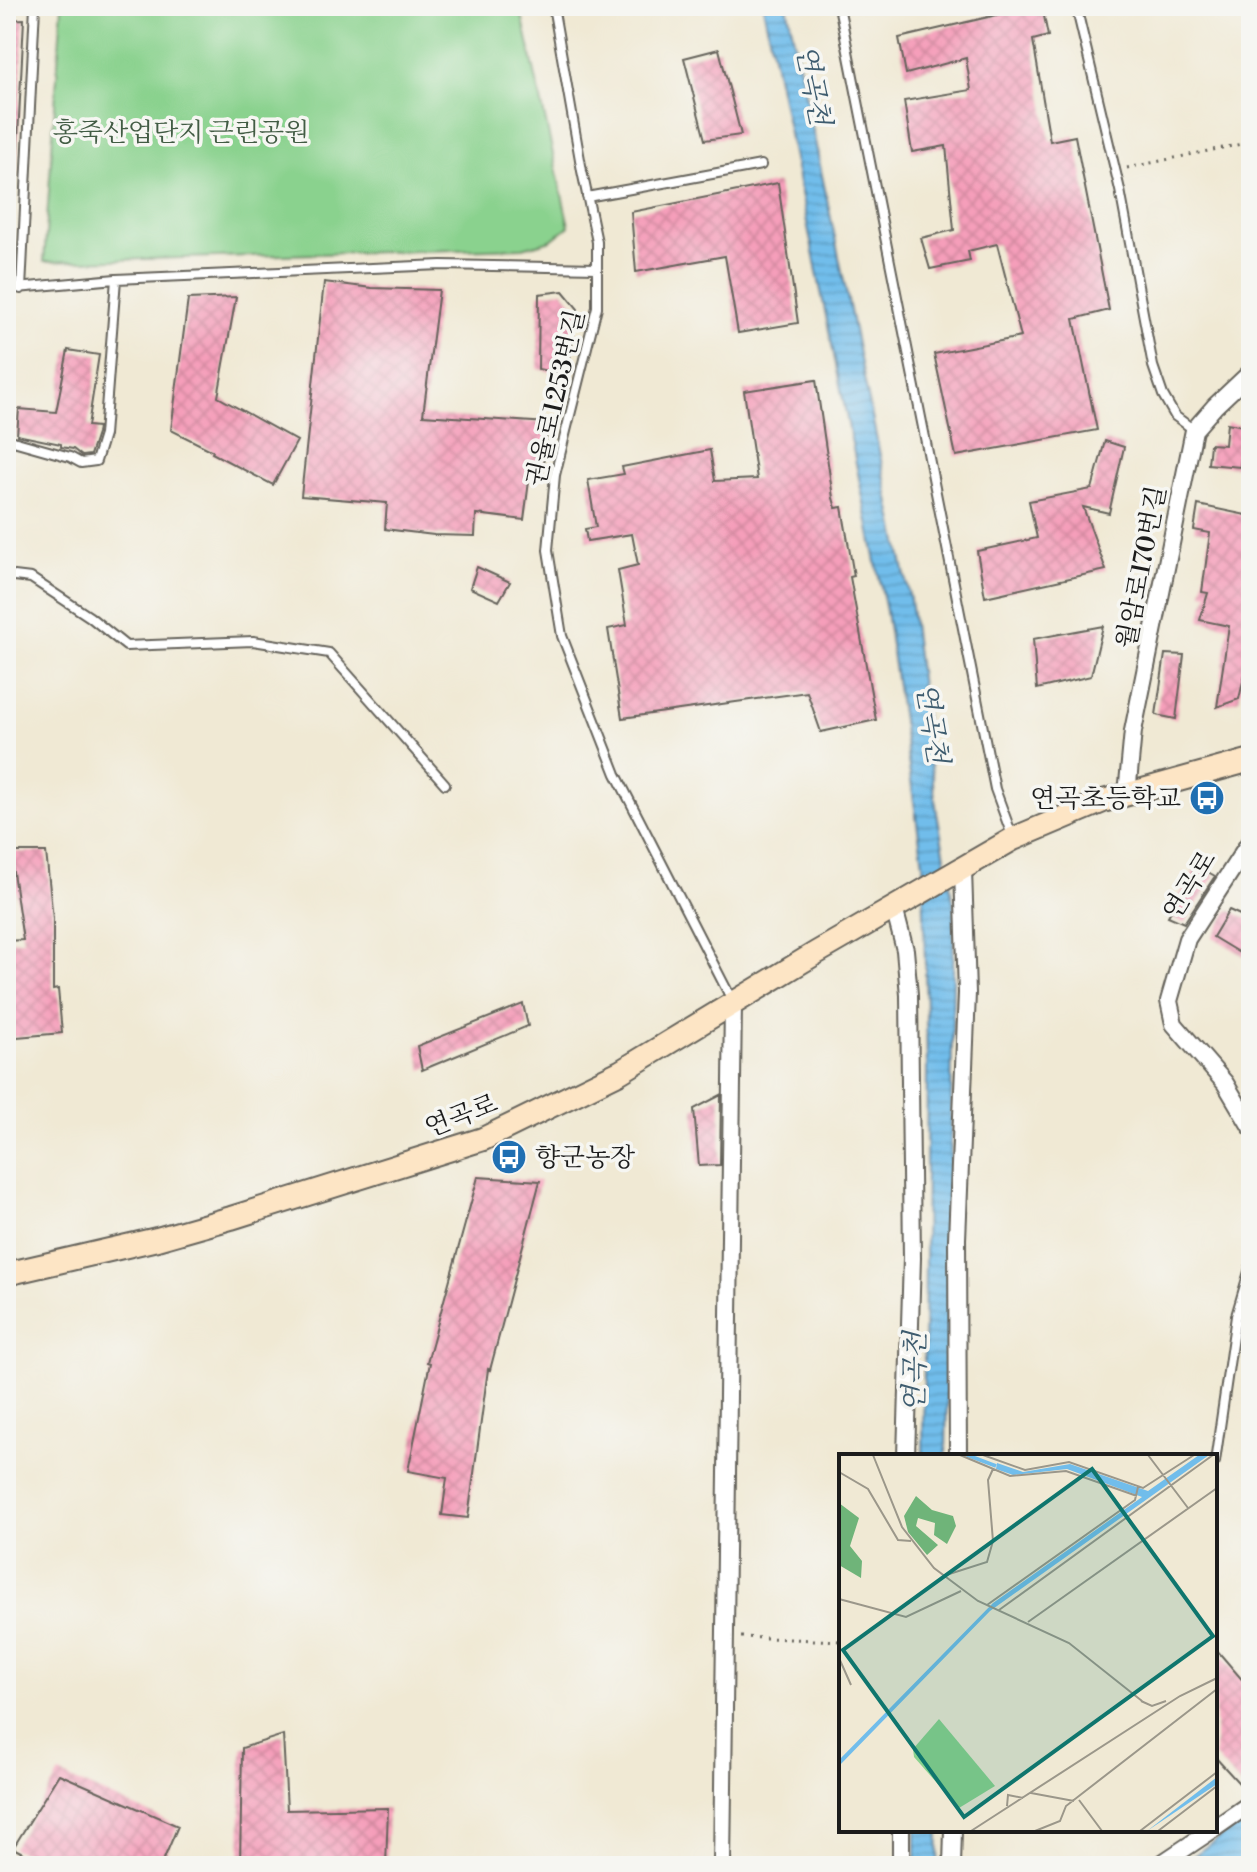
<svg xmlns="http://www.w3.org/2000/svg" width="1257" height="1872" font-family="'Libre Bodoni','Noto Serif KR',serif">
	<defs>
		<pattern id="water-rules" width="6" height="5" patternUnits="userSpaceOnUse" patternTransform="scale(2)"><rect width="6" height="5" fill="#71bdeb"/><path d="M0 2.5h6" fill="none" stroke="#61a2c9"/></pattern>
		<pattern id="building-cross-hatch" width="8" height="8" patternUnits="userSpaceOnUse" patternTransform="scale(2)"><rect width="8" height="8" fill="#f59eba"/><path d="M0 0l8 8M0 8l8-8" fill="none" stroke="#d1889f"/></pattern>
	</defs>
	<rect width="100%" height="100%" fill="#f6f6f2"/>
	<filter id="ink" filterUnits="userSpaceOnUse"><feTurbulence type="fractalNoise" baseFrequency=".0125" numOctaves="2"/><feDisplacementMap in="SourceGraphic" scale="16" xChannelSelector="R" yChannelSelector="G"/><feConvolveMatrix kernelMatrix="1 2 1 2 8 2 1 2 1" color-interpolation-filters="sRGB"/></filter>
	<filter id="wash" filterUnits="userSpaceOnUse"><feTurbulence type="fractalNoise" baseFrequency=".006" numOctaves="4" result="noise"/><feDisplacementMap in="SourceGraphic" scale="32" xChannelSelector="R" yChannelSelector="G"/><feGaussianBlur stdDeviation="1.8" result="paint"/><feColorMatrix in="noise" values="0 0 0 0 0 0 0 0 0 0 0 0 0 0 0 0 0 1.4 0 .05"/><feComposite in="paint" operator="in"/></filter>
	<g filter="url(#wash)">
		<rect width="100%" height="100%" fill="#f0e9d4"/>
		<path fill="#8ad28e" stroke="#537755" stroke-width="2" d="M62,6H520L569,226L551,240L523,248L44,262Z"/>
		<path fill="url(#water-rules)" stroke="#466c84" stroke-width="2" d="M763,6H787L910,600L937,813L954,906L946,1456H923L927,1068L923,863L886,611Z
			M1251,1815V1856L1235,1866H1179Z
			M916,1830H939L938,1866H916Z"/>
		<g id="blocks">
			<path fill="url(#building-cross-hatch)" d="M1035,6H1042L1048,36L1033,40L1050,141L1075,136L1109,310L1074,319L1097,430L956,456L934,354L1021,337L997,244L968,251L970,261L930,269L921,238L954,230L946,146L912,152L904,101L971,90L966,58L906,74L899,38Z
				M24,19L16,177H6V20Z
				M719,49L741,135L705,140L684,58Z
				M778,183L798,323L738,333L725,256L636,272L631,212Z
				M324,282L372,288L439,290L423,415L548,423L542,474L530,473L524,520L476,514L475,536L434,535L385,529L387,503L301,496Z
				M563,291L578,309L567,375L538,369L539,294Z
				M236,297L218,397L297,441L273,485L212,453L213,451L171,430L188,299Z
				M68,350L99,355L88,426L98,427L97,434L90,455L82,456L73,449L61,447V444L17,435L19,409L56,412Z
				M816,380L833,498L836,508L842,507L854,576L850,577L876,720L821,732L807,692L622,718L608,629L627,625L618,570L638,565L632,534L587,541L585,529L596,527L588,480L624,474L622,467L710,450L715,481L757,479L744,391Z
				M1227,423L1244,426L1240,467L1208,464L1210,444L1225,445Z
				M1105,441L1124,447L1109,513L1083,507L1106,570L985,597L977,551L1037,538L1029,501L1092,489Z
				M1198,505L1251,516V648L1239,699L1217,707L1229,626L1200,620L1208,593L1202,592L1210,533L1194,530Z
				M477,567L510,582L499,601L470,588Z
				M1103,626L1091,676L1037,689L1033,639Z
				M1165,654L1184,655L1176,719L1156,715Z
				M10,852H46L53,919V990L58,989L62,1033L6,1038V941L23,940Z
				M1197,866L1215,876L1184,923L1168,916Z
				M1229,910L1251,920V960L1213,937Z
				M523,1004L528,1026L422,1070L417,1046Z
				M721,1095L720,1165L699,1166L694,1109Z
				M478,1177L540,1181L490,1370L488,1369L468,1518L442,1515L447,1478L408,1471L430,1363L427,1362Z
				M1215,1648L1251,1690V1792L1248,1793L1215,1757Z
				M283,1735L287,1810L388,1808L386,1866H240L242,1748Z
				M59,1774L178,1826L161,1866H48L13,1848Z"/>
		</g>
	</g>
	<g filter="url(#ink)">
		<use href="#blocks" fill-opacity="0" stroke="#66645c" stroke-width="2"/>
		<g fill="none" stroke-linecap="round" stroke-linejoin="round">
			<defs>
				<path id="lane" d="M553,6L582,171L597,242V307L555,475L548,550L562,636L616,774L733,1002
					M839,6L995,789L1013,838
					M1076,6L1120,190L1153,366L1163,395L1175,416L1194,430
					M587,197L761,165
					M6,289L116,279L441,265L597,268
					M21,289L35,6
					M6,439L70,457L81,463L96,461L104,435L116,279
					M6,575L31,578L90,617L126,646L253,641L329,653L445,784
					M1215,1462L1236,1316L1251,1265"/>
				<path id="street" d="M1127,794L1133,731L1194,430L1215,406L1251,372
					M1251,840L1187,939L1169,1001L1174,1024L1225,1083L1251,1127
					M894,908L905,950L909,995L912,1258L906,1456
					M958,1456L957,1239L967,993L963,870
					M1215,1828L1251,1803
					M722,1866L733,1003
					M901,1866V1830
					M952,1866L953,1830
					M1158,1866L1212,1830"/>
				<path id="secondary" d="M6,1274L157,1239L231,1218L483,1139L620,1072L816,953L1013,839L1103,801L1251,760"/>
			</defs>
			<use href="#lane" stroke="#66645c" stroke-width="12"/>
			<use href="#street" stroke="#66645c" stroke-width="20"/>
			<use href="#secondary" stroke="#66645c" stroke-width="26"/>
			<path stroke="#66645c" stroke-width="3" stroke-dasharray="2 6" stroke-linecap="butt" d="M1127,168L1251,142
				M741,1637L841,1641"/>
			<use href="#lane" stroke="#fff" stroke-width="8"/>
			<use href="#street" stroke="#fff" stroke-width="16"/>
			<use href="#secondary" stroke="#fde5c5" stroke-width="22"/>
		</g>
	</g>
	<defs>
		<symbol id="bus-disc" viewBox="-11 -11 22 22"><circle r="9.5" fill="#1f6fb2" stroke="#f6f6f2"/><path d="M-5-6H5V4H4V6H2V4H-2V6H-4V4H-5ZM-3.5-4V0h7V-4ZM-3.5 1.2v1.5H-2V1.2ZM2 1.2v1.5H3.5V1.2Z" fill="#fff"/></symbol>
	</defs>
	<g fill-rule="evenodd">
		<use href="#bus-disc" x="1187" y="778" width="40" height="40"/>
		<use href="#bus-disc" x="489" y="1137" width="40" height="40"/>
	</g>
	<g text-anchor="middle" stroke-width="7" stroke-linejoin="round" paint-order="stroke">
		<g font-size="26" fill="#425c44" stroke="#f6f6f2">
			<text x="181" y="141">홍죽산업단지 근린공원</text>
		</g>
		<g font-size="26" fill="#1c1c1c" stroke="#f6f6f2">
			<text transform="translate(555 398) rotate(-77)" y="9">권율로1253번길</text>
			<text transform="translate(1141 567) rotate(-79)" y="9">월암로170번길</text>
			<text transform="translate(1189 885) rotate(-58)" y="9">연곡로</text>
			<text transform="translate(461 1115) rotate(-21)" y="9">연곡로</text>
		</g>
		<g font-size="26" fill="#1c1c1c" stroke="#f6f6f2" text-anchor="end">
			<text x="1181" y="807">연곡초등학교</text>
			<text x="535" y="1166" text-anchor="start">향군농장</text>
		</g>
		<g font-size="28" font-style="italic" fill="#3e5c6f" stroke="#f6f6f2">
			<text transform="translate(814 85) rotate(79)" y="10">연곡천</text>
			<text transform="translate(933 723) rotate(81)" y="10">연곡천</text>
			<text transform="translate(914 1372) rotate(-89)" y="10">연곡천</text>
		</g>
	</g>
	<g transform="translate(839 1454)">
		<rect width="378" height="378" fill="#f0e9d4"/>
		<path d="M100,265L156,332L120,354L75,303L74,295Z" fill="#8ad28e"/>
		<path d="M77,42L93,56L114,62L117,72L108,90L95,81L96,69L79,64L77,72L99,91L88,101L69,78L65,62ZM0,49L20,64L11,92L23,107L22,124L0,111Z" fill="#6fb479"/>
		<path d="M360,1H370L151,157L0,312V306L154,149L303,43L228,15L174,21L157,15L158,9L184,18L231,10L309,37ZM378,323V330L308,377Z" fill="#71bdeb"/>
		<path fill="none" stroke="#71bdeb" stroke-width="4" d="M128,1L157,12"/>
		<path fill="none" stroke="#9b978a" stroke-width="2" d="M34,1L63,73L95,114L139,147L230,189L303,247M121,1L171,22L227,17L298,42M144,1L186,16L230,8L304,34L355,1M309,1L349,54M0,18L29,35L59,86L72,87M104,122L148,108L154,87L149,26L154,15M0,145L67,163L122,137M148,151L296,46L299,33M160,156L374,1M189,168L378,34M0,204L12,231M302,247L313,252L327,247M192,339L235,347M240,346L263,377M168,352L169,341L184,344M132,377L341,242L378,224M196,377L221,367L227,352L378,235M301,377L378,318M319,377L378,332"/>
		<path fill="#0f766e" fill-opacity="0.15" stroke="#0f766e" stroke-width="4" d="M253,15L374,182L125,363L4,196Z"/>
		<rect width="378" height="378" fill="none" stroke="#1c1c1c" stroke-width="4"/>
	</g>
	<rect width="1257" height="1872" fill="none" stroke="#f6f6f2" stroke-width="32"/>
</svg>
